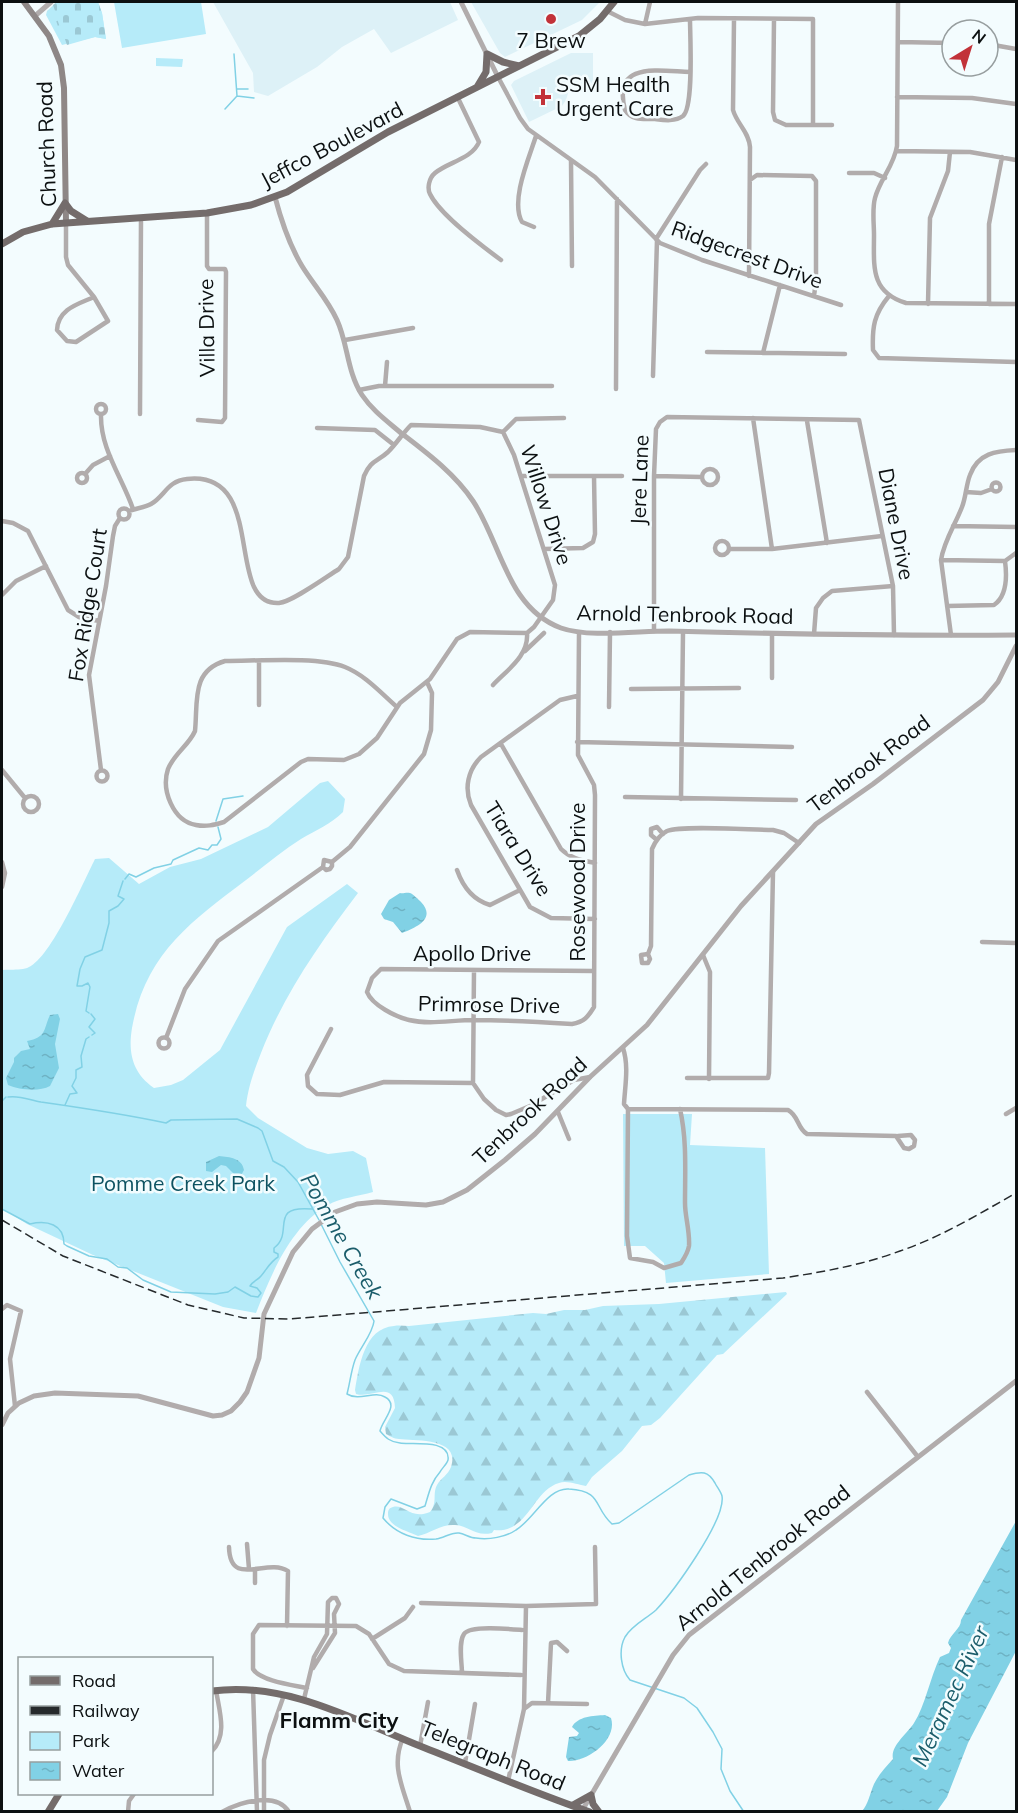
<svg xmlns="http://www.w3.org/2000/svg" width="1018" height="1813" font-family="Mulish,sans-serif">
	<defs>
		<pattern id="grass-tufts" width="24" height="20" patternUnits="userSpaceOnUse" patternTransform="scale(1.5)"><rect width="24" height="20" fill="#b6ebf9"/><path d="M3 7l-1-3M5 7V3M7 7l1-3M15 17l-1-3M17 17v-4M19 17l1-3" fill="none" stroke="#9bc8d4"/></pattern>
		<pattern id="forest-firs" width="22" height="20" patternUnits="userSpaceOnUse" patternTransform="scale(1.5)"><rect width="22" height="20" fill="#b6ebf9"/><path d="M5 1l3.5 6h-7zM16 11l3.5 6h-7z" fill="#9bc8d4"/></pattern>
		<pattern id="cemetery-stones" width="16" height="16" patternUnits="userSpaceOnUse" patternTransform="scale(1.5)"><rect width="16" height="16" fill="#b6ebf9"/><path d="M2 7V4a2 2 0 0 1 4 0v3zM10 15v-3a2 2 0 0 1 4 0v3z" fill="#9bc8d4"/></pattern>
		<pattern id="water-ripples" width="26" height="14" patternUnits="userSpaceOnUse" patternTransform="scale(1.5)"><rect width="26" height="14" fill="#81d1e5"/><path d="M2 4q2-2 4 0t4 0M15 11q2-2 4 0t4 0" fill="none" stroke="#6eb2c3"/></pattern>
	</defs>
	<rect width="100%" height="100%" fill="#f3fcfe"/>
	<path fill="#ddf1f7" d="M213,2H450L458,20L391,53L374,29L342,47L317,67L268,96L254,92L253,73Z
		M471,2H600L582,20L505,57L500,53Z
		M571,53H593V86L584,92L569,90L566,100L562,106L529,122L511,85L514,81Z"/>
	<path fill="url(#grass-tufts)" d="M57,2H98L102,13L106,39L95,37L62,45L46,15L47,11Z"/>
	<path fill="url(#forest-firs)" d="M786,1292L787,1294L723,1354L717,1355L660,1418L651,1425L642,1426L622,1451L592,1477L586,1486C578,1485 567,1480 559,1483C532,1491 528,1534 494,1530L492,1533C475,1537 470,1526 455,1525C441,1524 431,1533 418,1536C408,1531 388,1527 388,1514C388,1510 389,1508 393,1507C405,1504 410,1520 430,1512C438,1502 432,1495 437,1485C441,1478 448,1475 451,1467C461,1437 414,1441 399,1439C394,1439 390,1436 386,1434L385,1427L395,1408C394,1379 372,1399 356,1394L355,1390C359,1367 364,1328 394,1326C399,1325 404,1326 409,1326L533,1313L546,1314L564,1310H585L603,1306L659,1304Z"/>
	<path fill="url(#cemetery-stones)" d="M57,2H98L102,13L106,39L95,37L67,45L53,5Z"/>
	<path fill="#b6ebf9" d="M114,2H201L206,34L122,48Z
		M156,58L183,59L182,67L156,66Z
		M328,781L345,799L343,812C331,824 316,830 301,839C282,851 264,866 246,880C190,922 145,955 132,1028C128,1052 132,1073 154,1088L171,1085L183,1080L220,1050L287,927L347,884L358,893C320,943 284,994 261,1053C254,1071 248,1087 246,1106L258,1118L307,1148L328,1154L353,1151L366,1158L373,1192C359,1196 340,1198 328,1205C290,1227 271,1275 256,1313L223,1307L93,1255L27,1224L2,1208V970C10,969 22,971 29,967C51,957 83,883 95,859L109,858L139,884L170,867L201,859L268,827L320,783Z
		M623,1114H692L690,1145L765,1148L769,1274L666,1283L664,1263L645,1246H624Z"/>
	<path fill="url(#water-ripples)" d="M400,893C403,894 406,892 410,893C413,894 419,900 421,902C437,919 415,928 402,933L393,922L384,919L381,914L389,900Z
		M58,1014L60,1019L55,1044L59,1068L50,1086C39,1092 20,1090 8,1085L6,1078L14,1062V1058L21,1051L30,1049L27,1041C47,1037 43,1030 50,1015Z
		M219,1156C230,1157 242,1158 244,1170L238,1181H235L234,1174L226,1166L221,1165L212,1172L206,1171V1162Z
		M1016,1521V1651L968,1743L947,1797L937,1811H862C868,1805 870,1793 874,1784C879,1774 886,1767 893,1759C890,1746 907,1734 914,1723C925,1706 930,1678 940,1657L949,1653L951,1648L948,1643C950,1634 961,1629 961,1620Z
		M605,1715L611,1718C618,1740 587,1762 568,1761L566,1757L569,1737L577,1736L579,1733L572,1727C578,1716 593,1716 605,1715Z"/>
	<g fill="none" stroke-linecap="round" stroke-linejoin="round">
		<path stroke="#81d1e5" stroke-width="1.5" d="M237,89H248
			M237,96L254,98
			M225,109L237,96L234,54
			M216,821L223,799L243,796
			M125,879L129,874L136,877L154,868L171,864L173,860L199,848L208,850L212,845H217L221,839L218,827
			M89,1013L86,1011L90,987L88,983L82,986H77L80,969L85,957L102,950L109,923V911L118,906L124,899L118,896L123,881
			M91,1014L95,1019L89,1027L95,1033L92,1035
			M8,1097C19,1095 30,1100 41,1102C83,1108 124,1114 166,1123L171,1120L237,1119L258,1128L262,1131L273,1161L284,1167L298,1182L319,1220
			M2,1101L6,1097
			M65,1105L70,1094L77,1093L72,1086L76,1078V1070L82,1067L81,1056L86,1039L89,1037
			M2,1209L30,1224C47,1220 64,1224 64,1244L67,1246L89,1256L107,1259L118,1267L127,1268L143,1280L171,1292L215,1294L228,1292L235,1287L251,1296L258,1297L261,1293L257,1288L250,1286C253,1281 258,1280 261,1276C267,1269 270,1262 278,1257V1254L274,1252V1248C295,1233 267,1205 312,1209
			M321,1224L340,1262L374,1321C373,1333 360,1348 355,1360C351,1371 350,1383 347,1394C360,1402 374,1390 385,1397C400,1405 382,1420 380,1431C386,1438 390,1442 400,1443C410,1445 451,1438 448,1460C447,1464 442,1468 440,1472C431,1482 429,1493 425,1506L417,1509L391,1499L385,1507L383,1518C396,1534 416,1541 436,1539C444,1538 451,1532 459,1533C465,1534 470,1538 476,1538C489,1540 506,1537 516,1530C534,1519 548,1487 569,1489C603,1491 593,1507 612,1524L619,1523L689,1475C702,1471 708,1471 715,1483C717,1487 721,1492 722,1496C726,1520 673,1592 656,1610C646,1619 632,1625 625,1637C618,1650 621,1670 630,1680L684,1698L697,1708L713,1732L722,1749L721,1769L730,1791L744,1812"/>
		<path stroke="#b1acac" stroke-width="4.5" d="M898,2L897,146C894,166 880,179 875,198C872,209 874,223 874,235C874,266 870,292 906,303L1016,304
			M607,11L625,20L645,24L698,18L813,19V125
			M734,19L733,110C737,124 749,132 750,147L749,276
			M774,19L773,112L775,120L786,125H832
			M645,24L650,2
			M898,42L952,43
			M988,44L1016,49
			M690,72C658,71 612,61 625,110C632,121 643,119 655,119C663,120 675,122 683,116C694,107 690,36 690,19
			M498,77L520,118L528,129L595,177L660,243L702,260L841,305
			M457,96L479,142C472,159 448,162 435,173C429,178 427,188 430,194C440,215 482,246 501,260
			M897,97L972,98L1016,104
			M896,151L970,152L1016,160
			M571,161L572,266
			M849,173H874L885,178
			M750,180L757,175L812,176L816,181V281L814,296
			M66,223V257L68,265L94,297L108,321L76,342L67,341L57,330C58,309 78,304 94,297
			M534,227L522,222C510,201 529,158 536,136
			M656,239L700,170L706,164
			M889,296C874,314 872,327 873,350L879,358L1016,362
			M928,304L930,218L948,171L950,152
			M989,304V224L1002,157
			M345,340L413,328
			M707,352L845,354
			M763,353L780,285
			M653,376L657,240
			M385,386L387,362
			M616,389L617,199
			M359,390L379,386H552
			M96 409a5 5 0 1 1 10 0a5 5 0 1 1-10 0Z
			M101,414C100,449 122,477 133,509
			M140,414L141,218
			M753,418L772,549
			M198,420L222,422L225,418L226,272L225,269H209L207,266V213
			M807,421L827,543
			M317,428L375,430L394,445
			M503,432L516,419L564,418
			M702 477a8 8 0 1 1 16 0a8 8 0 1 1-16 0Z
			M77 478a5 5 0 1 1 10 0a5 5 0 1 1-10 0Z
			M85,474L93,465L110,456
			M521,476H622
			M654,476L702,477
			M991.5 487a4.5 4.5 0 1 1 9 0a4.5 4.5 0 1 1-9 0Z
			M966,492L981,493L992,489
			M118.5 514a5.5 5.5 0 1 1 11 0a5.5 5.5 0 1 1-11 0Z
			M129,511C136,508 144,508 151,504C165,496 167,481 187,479C269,470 223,606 279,603C292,602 326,577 339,569L348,557L364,476C371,460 377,462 388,452C396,444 403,433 411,425L480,427L503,432L514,455L555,585L553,600L534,627L527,633L470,632L457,639L430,679L400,703L377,738L359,754L344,760L308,759L301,762L224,822C214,825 206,827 196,825C173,821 161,790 168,769C174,754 189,745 195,731C198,701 191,671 225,661C257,661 318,656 345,667C365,675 381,693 397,707
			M2,521L13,523L28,531L68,610L79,617L99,621
			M953,526L1016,527
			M715 548a7 7 0 1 1 14 0a7 7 0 1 1-14 0Z
			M544,549L583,548L593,542L595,534L594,476
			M729,549H772L882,536
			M941,560L1005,561L1016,553
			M2,595L16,581L46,566
			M947,606L994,605C1007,596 1007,576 1005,561
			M654,631V476L656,429L660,422L667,417L859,420L893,586L894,635
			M579,633L578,755L594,785L595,795L594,1007C588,1017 584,1022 572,1024C540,1022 507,1020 474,1020C452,1020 430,1025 409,1020C396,1017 372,1005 367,992L372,978L381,969L594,971
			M814,634L816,608L823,598L832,591L893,586
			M951,635L941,560C944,541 955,525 962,507C966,497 966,485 970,475C978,453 996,451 1016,450
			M525,651L544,633
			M259,661V705
			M772,678V634
			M493,685C507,670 529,656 527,633
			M631,689L739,688
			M577,696L560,700L481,757C468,770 464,788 471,805L530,907L551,918L595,919
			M609,707L610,632
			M577,742L792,747
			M501,744L561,849C571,859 581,860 595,863
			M2,770L25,798
			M101,770L89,675L106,586L113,536L115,526L120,518
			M96.5 776a5.5 5.5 0 1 1 11 0a5.5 5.5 0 1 1-11 0Z
			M23 804a8 8 0 1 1 16 0a8 8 0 1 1-16 0Z
			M625,797L796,800
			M681,799L683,632
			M657,840L651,835V829L657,827L663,834
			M2,862L5,873L2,887
			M323,867L326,870L330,869L332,866V862L350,847L424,754L431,730L432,693L427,682
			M457,870C463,887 473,900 490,905L520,890
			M982,942L1016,943
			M648,954L641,955L642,963H648L650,959L648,954L651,946L652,849C655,842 659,835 667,831C682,825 752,830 773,830L784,833L799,843
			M703,955L710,972L709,1079
			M474,970L473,1083L484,1099L496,1110L506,1115L511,1114L530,1106L574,1080L590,1077
			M331,1029L307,1075L308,1086L317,1094L340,1095L384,1082L473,1083
			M158.5 1043a5.5 5.5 0 1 1 11 0a5.5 5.5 0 1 1-11 0Z
			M166,1038L185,989L218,941L323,867L324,860L332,862
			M623,1048C629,1066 625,1086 624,1104L628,1109L788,1110C799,1116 797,1128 807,1134L896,1136L904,1148L909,1149L914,1146L915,1140L911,1135L898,1136
			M687,1078H768L769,1073L773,872
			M628,1109L627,1236L630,1258L653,1262L664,1268L681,1263C685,1257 688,1252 689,1246C690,1231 685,1217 685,1203C685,1171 687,1140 680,1109
			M558,1112L569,1139
			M1006,1114L1016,1108
			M2,1309L7,1305L21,1311L10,1359L15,1406
			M867,1392L918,1457
			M247,1544L249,1569
			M229,1547C230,1589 267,1557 288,1571L287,1626
			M255,1583V1570
			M421,1603L526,1606L596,1604L595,1547
			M372,1639L405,1618L413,1607
			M462,1673C462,1663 458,1643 464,1634C470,1625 510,1629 522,1630
			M307,1688C293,1685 260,1681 253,1669V1634L259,1625L356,1626L369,1634L389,1664L404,1671L521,1675
			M253,1689L257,1812
			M304,1699L314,1657L327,1634L328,1602L332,1598H336L339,1604L334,1614L335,1633L313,1668
			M548,1703L551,1643L557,1642L567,1651
			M524,1709L532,1703L587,1704
			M403,1738C391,1765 402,1785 410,1812
			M420,1746L428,1702
			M212,1751C228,1735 219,1710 216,1690
			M465,1763L475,1704
			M508,1781L524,1709L526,1606
			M128,1812L129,1801L134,1794
			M222,1812C240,1802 276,1791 289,1812
			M264,1812V1760L270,1735L284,1695"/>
		<path stroke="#b1acac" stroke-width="5" d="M461,2L498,77
			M35,16L51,2
			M275,197C281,220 290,246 302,266C313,284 328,300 337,320C348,344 347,372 362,395C372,410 387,421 401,433C427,453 454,473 473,501C501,543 507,608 561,628C589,638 637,631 669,631C785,634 901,636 1016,635
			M2,1425L8,1413L19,1403L34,1396L55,1393L138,1396L213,1416L222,1415L231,1411L240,1402L247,1392L259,1358L264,1314L293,1252L312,1229L335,1212L357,1204L377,1202L426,1205L443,1202L467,1190L505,1160L535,1134L590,1077L647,1025L741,906L816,824L873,784L983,700L998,682L1016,646
			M583,1809L673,1655L689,1635L1016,1381"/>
		<path stroke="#8e8786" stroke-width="6" d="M24,2L49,36L61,65L64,88L66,223"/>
		<path stroke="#746c6b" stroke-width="7" d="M477,87L486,72L487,54L503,62L519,66
			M52,224L65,203L71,211L87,221
			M2,244L23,232L52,224L207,213L251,205L287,192L388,132L579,36L600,19L614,2
			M212,1691C285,1681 353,1719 420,1746C476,1768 532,1792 590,1812
			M573,1805L591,1795L593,1804L599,1812
			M48,1812L59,1794"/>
		<path stroke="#262a2c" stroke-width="1.5" stroke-dasharray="9 4.5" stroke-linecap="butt" d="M2,1220L63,1256L188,1305L244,1318L290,1319L783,1278C823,1272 862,1265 900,1251C941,1237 979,1214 1016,1193"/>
	</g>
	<g fill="#c23239" stroke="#f3fcfe" stroke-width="2">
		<circle cx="551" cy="19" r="6"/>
		<path d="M540 88h6v6h6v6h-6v6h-6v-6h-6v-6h6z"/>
	</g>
	<g text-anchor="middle" stroke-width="5" stroke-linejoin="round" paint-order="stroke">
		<g font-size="21" fill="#0c1011" stroke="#f3fcfe">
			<text x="551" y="48">7 Brew</text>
			<text x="556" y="92" text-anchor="start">SSM Health<tspan x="556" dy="24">Urgent Care</tspan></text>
		</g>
		<g font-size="21" fill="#0c1011" stroke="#f3fcfe">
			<text transform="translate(47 144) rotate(-92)" y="7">Church Road</text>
			<text transform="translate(332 145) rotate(-28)" y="7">Jeffco Boulevard</text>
			<text transform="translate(747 255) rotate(20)" y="7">Ridgecrest Drive</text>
			<text transform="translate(207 328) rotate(-91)" y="7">Villa Drive</text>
			<text transform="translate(640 480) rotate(-88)" y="7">Jere Lane</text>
			<text transform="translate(546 505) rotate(72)" y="7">Willow Drive</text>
			<text transform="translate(896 524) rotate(79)" y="7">Diane Drive</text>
			<text transform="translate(88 605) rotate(-81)" y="7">Fox Ridge Court</text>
			<text transform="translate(685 615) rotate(1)" y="7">Arnold Tenbrook Road</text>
			<text transform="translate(869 764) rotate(-37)" y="7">Tenbrook Road</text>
			<text transform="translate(518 849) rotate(58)" y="7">Tiara Drive</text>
			<text transform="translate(578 882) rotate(-90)" y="7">Rosewood Drive</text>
			<text x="472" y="961">Apollo Drive</text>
			<text transform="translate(489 1005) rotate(1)" y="7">Primrose Drive</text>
			<text transform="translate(530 1111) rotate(-43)" y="7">Tenbrook Road</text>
			<text transform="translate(763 1558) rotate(-39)" y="7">Arnold Tenbrook Road</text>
			<text transform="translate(493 1756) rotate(22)" y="7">Telegraph Road</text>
		</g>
		<g font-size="21" fill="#0c5261" stroke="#f3fcfe">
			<text x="183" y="1191">Pomme Creek Park</text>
		</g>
		<g font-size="22" font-style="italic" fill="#1b5d6b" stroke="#f3fcfe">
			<text transform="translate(342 1236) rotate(60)" y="8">Pomme Creek</text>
			<text transform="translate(950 1696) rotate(-65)" y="8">Meramec River</text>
		</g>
		<g font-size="22" font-weight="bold" fill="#0c1011" stroke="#f3fcfe">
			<text x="339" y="1728">Flamm City</text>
		</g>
	</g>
	<rect width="1018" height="1813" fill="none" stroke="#0c1011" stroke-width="6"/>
	<rect x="18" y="1657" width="195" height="138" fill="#f3fcfe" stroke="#979e9f" stroke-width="1.5"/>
	<rect x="30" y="1676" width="30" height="9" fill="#746c6b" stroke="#979e9f" stroke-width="1.5"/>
	<text x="72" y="1687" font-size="18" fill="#0c1011">Road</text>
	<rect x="30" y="1706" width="30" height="9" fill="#262a2c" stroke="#979e9f" stroke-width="1.5"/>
	<text x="72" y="1717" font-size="18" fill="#0c1011">Railway</text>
	<rect x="30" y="1732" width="30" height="18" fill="#b6ebf9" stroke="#979e9f" stroke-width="1.5"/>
	<text x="72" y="1747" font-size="18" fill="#0c1011">Park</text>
	<rect x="30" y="1762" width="30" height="18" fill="url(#water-ripples)" stroke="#979e9f" stroke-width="1.5"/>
	<text x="72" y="1777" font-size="18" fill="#0c1011">Water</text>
	<g transform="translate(970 48) rotate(38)"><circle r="28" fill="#f3fcfe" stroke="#979e9f" stroke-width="1.5"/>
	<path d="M0-4.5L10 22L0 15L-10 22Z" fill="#c23239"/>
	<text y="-9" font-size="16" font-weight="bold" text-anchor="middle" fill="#0c1011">N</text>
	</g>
</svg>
